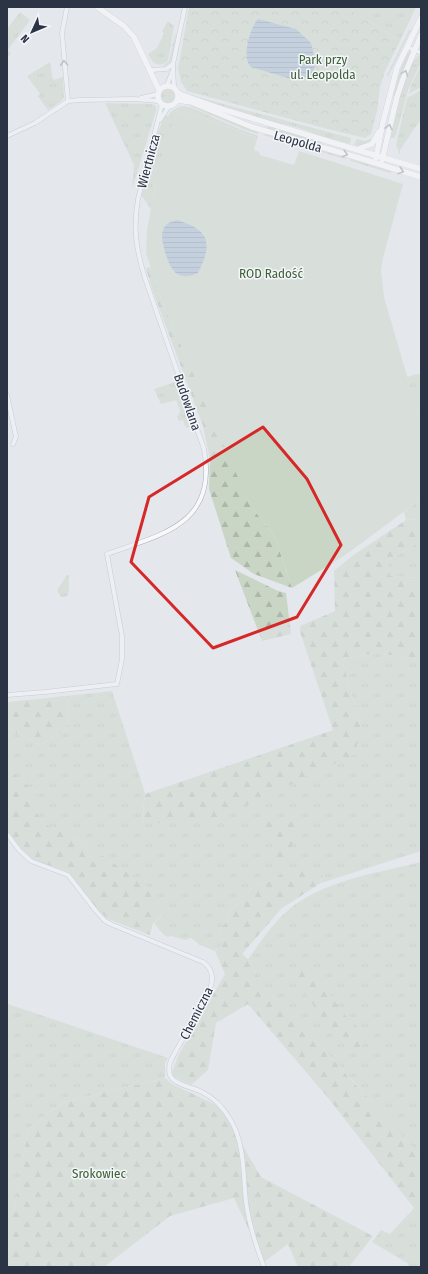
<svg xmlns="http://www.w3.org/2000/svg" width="428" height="1274" font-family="'Fira Sans Condensed',sans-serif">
	<defs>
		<pattern id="grass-tufts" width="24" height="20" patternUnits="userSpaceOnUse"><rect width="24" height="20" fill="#c9d6c5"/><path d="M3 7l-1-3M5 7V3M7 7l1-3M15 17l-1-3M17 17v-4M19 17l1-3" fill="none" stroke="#adb8ab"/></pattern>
		<pattern id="forest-firs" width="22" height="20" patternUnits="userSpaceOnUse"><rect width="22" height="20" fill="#c9d6c5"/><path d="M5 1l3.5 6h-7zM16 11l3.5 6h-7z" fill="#adb8ab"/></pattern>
		<pattern id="park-crowns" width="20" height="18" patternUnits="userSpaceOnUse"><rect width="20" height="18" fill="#c9d6c5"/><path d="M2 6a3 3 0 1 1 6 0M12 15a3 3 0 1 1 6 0" fill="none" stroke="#adb8ab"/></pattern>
		<pattern id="water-rules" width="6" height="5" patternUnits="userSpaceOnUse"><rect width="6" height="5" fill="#9fb4cc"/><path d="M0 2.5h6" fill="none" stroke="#8293a7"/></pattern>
	</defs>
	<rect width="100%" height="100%" fill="#e4e7ec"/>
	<path fill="url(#grass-tufts)" d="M346,7H416L400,41Z
		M20,12L30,20L8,50L11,54L7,57V29Z
		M168,21L174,26L168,61C158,69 153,63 148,54L157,48L164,34L162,31Z
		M409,30H411L388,77L387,75Z
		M175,34L176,35L171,62L164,67V65L169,61Z
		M411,51L395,96L393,95L404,57L407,53Z
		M418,56H421V62L408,90L396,135L394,138H390C393,123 406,63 418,56Z
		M50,62L53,80L63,77L64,98L60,102L48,110L38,96L40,94L27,76Z
		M421,65V87L409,94L411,85Z
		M161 96a7 7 0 1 1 14 0a7 7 0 1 1-14 0Z
		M421,90V119L400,150V155L396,145L407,98Z
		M190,95L351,138L350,144C340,141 329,139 319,135C306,131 294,125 280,124L190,96Z
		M105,103L151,104L156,106V111L132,189L134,165Z
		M188,103L257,131L258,134L245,130L188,105Z
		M182,106C192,106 204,113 214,118C229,124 243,131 258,136L254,150L256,137L244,134L225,125L177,111L155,187L151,209L141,195L155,139L165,115L168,116C171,110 176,108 182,106Z
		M270,126L323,142V143L298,138L265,128Z
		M266,134L347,158L345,159L263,135Z
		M373,138L370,143L358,146L354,145L357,139L365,141Z
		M350,159L392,171L390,173L351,161Z
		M417,374L421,375V424L407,377Z
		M175,382L190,427L188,428L185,426L183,420L179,421L177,417L180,411L176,400L161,404L154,389Z
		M421,499V519L406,520L404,512Z
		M421,541V578L390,576L387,560Z
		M67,575L69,576V592L67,596L63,597L60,596L57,590Z
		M374,653L421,659V851L321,883L323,877L285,872L271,881L253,886L240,903L225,914L229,919L218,931L223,944L215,951L200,945L191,938L185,940L171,936L167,937L162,933L154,923L164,915L151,906L116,866L84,843L43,823L31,806L37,792L22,781L10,769H7V728L40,745L69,727L67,696L112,691L145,793L142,823L361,728L342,659Z
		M421,862V1158C382,1111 340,1068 300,1023C292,1013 282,1006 274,997C263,986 255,973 248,959C259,944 270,927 284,914C318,881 377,873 421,862Z
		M8,1004L168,1058L165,1063V1078L64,1102L28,1129L14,1211H7V1005Z
		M414,1208L421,1209V1267H410L407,1263L372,1242L381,1230L390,1234Z"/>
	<path fill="url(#forest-firs)" d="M151,267L160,296L251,506L272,533L277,543L292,588L254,574L231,558L209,489L210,460L203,426L152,289L146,268Z
		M421,519V541L387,560L390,576L421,578V659L374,653L342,659L361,728L355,754L215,820L142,824L145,794L333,730L300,632V626L335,611L334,571L352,556L406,520Z
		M235,570L278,591L286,593L291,634L262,641Z
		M67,696L69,727L40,745L7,728V702Z
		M7,769H10L22,781L37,792L32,806L43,823L84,843L154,891V902L152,906L164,915L153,923L150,935L108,919L97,909L68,872L34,860L24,852L7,831Z
		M296,813L298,817L292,844L293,859C286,863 282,863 275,857L273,839L271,833L257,826L256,822C263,814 271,818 279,821L289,815Z
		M293,869L311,871L323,876L321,883L282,908L242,954L248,959L256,974L273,996L296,1018L355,1084L391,1122L421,1158V1209L414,1208L329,1099L248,1004L216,1023L208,1070L191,1085L173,1077L172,1073L178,1056L225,974L215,951L223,944L218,931L229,919L225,914L240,903L253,886L271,881L285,872Z
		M303,965L309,966L345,1015L355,1024L361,1035L363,1041L362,1047L357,1051L350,1049L347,1044L319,1014L296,977L299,967Z
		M165,1078L172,1084L218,1106L229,1122L261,1177L373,1236L349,1267H298L288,1244L264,1262L234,1198L170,1216L104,1267H7V1211H14L28,1129L64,1102Z"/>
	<path fill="url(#park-crowns)" d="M189,7H346L400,41L385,71L380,87L377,111L371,134L365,138L331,130L187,91L181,82L178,69Z"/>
	<path fill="#c9d6c5" d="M177,111L225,125L244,134L256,137L254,150L259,152L260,155L294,165L299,151L403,184L383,258L381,269L384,297L421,424V499L344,556L292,588L277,543L272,533L251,506L236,473L160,296L146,253L147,230L155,187L160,163Z"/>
	<path fill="url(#water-rules)" d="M258,19L296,29L311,43L316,64L312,74L306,77L291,79L251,67C241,58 250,27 258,19Z
		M177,220C210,230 213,243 198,273C177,282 171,271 165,252C163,243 159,233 166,225C169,222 174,221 177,220Z"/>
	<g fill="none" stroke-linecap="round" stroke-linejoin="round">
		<defs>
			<path id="street" d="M67,7L62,33L68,101
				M407,47L421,53
				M152,70L166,69L173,64
				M167,85L173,70
				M174,87L173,64L185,7
				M141,98L158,94
				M160,120L169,106
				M7,136L35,123L68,101L80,100L133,99L159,101
				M7,395L16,437L13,444
				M7,695L45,692L117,684L122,659V636L107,554C163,534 218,524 204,449L145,278C136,249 133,228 138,199L162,104
				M7,834L19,850L31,861L68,875L96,911L105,921L113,925L203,962C213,969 214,978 210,989L171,1060C162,1085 186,1084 202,1092C214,1098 223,1107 230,1119C245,1143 243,1175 246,1202C249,1225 256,1246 264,1267"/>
			<path id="secondary" d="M97,7L124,26L134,37L159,90
				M158 96a10 10 0 1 1 20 0a10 10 0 1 1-20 0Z
				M177,92L182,95L228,111L421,169
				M177,100L191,102L252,127L349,155L421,177
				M358,149L372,144L379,132
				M376,158L383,122L397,68L421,18
				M382,160L397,97L404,76L421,35"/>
		</defs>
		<use href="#street" stroke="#a9aeb7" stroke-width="5"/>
		<use href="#secondary" stroke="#a9aeb7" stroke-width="6"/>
		<use href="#street" stroke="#f7f8fa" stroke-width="4"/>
		<use href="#secondary" stroke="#fff" stroke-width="5.5"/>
	</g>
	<defs><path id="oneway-chevron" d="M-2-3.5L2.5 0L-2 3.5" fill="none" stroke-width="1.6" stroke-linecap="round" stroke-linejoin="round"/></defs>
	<use stroke="#9196a0" href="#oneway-chevron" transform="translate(64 63) rotate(-94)"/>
	<g stroke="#959aa2">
		<use href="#oneway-chevron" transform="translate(405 73) rotate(-69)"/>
		<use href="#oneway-chevron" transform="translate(389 127) rotate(-77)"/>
		<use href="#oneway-chevron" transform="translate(345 154) rotate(16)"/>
		<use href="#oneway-chevron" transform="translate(401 171) rotate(18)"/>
	</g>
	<path d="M0 0H428V1274H0ZM263,427L307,479L341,545L297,617L213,648L131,562L149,497Z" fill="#e4e7ec" fill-opacity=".55" fill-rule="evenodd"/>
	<path fill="none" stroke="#d62828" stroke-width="3" stroke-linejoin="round" d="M263,427L307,479L341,545L297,617L213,648L131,562L149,497Z"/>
	<g text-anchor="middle" stroke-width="3" stroke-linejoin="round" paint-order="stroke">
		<g font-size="13" fill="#3f6138" stroke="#f4f6f9">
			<text x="323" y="64">Park przy<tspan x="323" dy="15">ul. Leopolda</tspan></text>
			<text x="271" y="278">ROD Radość</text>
			<text x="99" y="1178">Srokowiec</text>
		</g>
		<g font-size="13" fill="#2b3445" stroke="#f4f6f9">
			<text transform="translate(298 141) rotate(16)" y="5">Leopolda</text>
			<text transform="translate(148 161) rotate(-75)" y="5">Wiertnicza</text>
			<text transform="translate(188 402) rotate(71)" y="5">Budowlana</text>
			<text transform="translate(196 1013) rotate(-63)" y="5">Chemiczna</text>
		</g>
	</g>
	<rect width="428" height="1274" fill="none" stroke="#2b3445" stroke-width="16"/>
	<g transform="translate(32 32) rotate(226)" stroke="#f4f6f9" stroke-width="3" paint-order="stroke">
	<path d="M0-3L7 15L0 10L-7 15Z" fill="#2b3445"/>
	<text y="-6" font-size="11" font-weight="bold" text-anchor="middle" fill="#2b3445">N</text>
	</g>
</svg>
